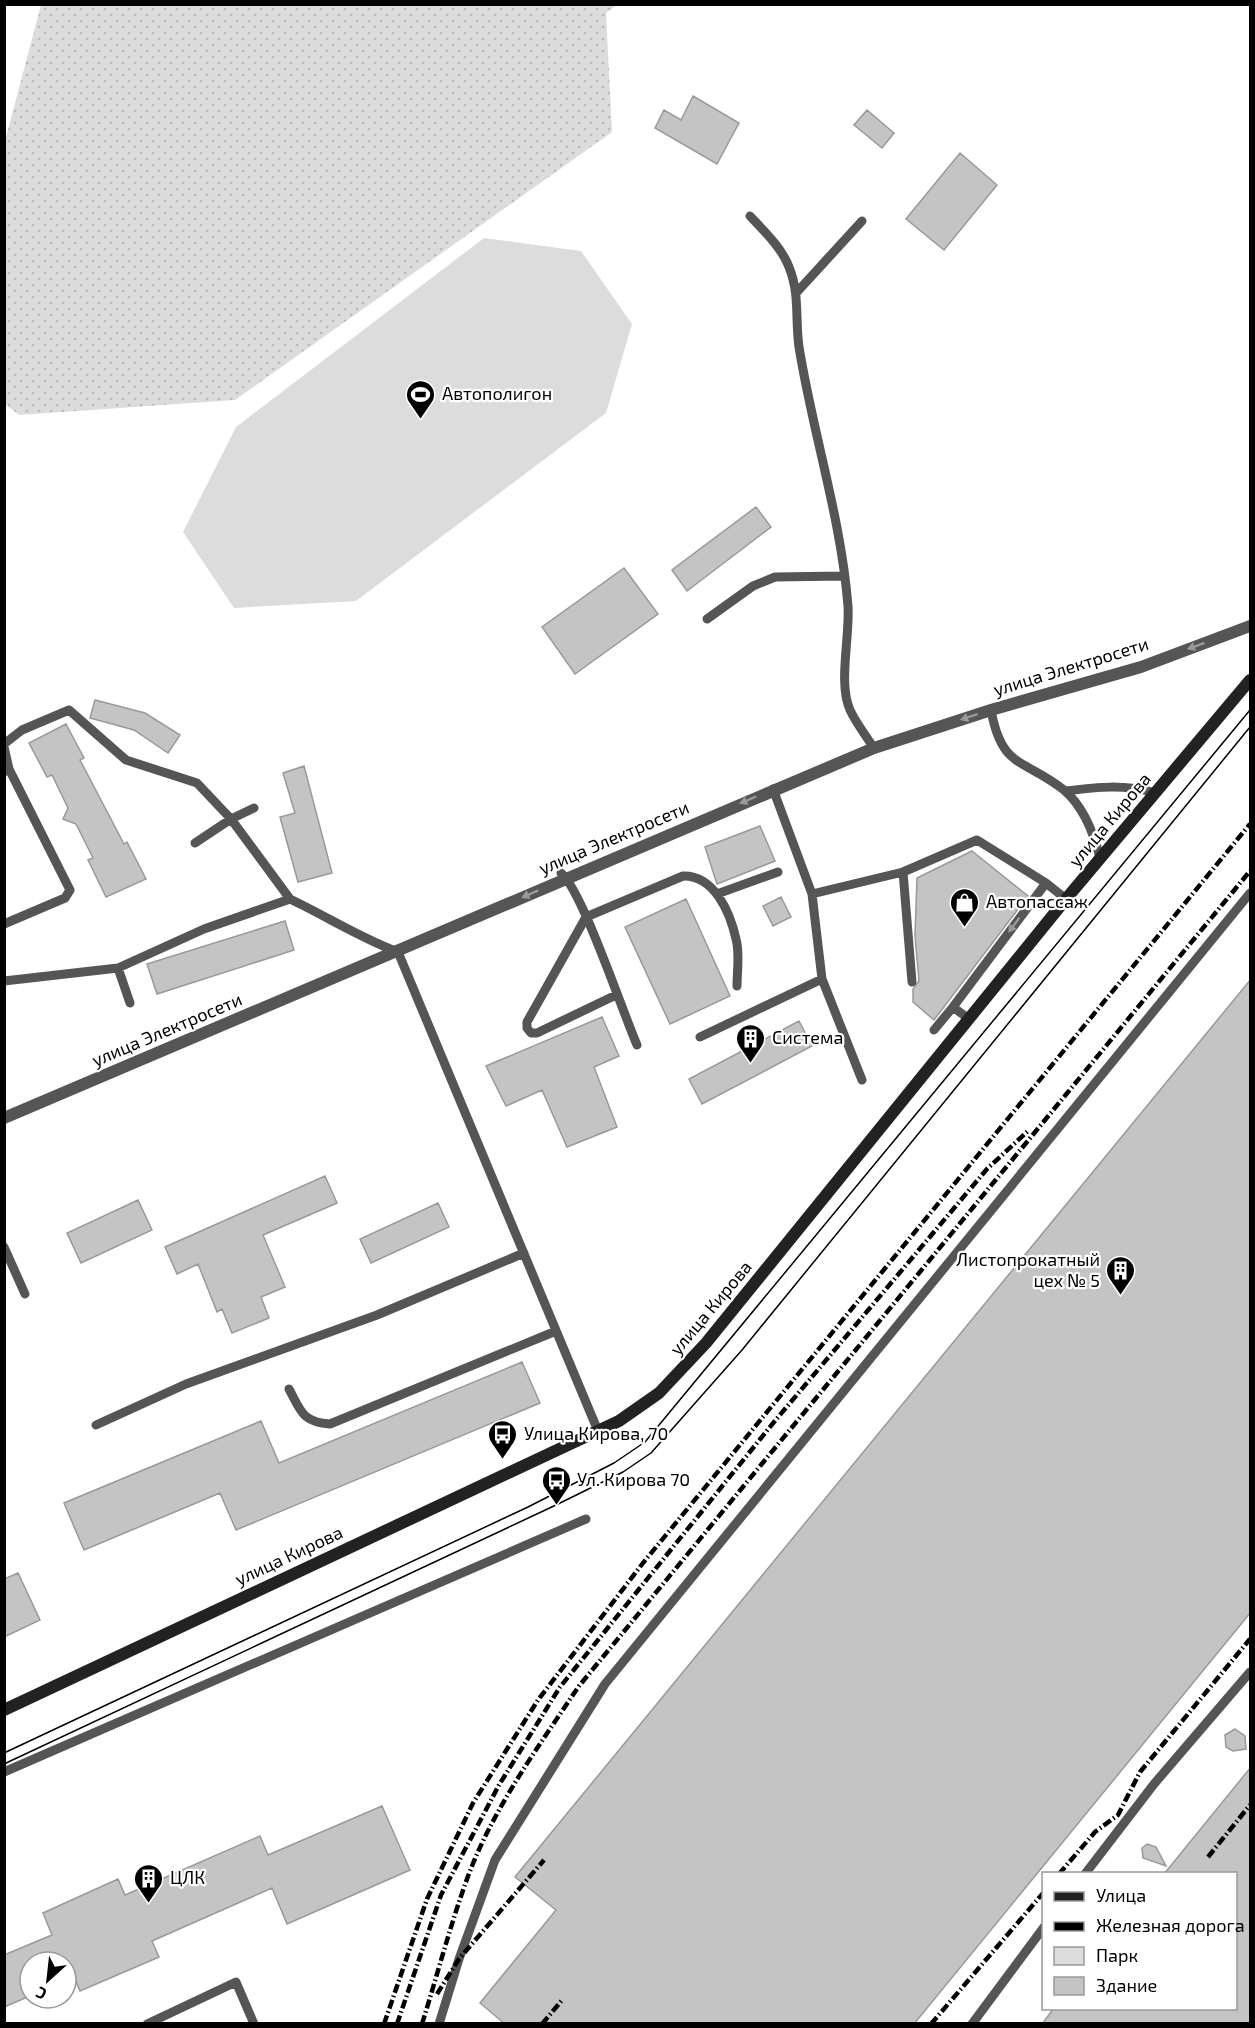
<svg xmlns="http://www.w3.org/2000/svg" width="1255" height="2028" font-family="'Exo 2',sans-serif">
	<defs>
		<pattern id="green-dots" width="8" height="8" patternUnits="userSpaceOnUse" patternTransform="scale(1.5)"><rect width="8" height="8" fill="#dcdcdc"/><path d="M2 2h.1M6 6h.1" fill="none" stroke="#bbb" stroke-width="1.8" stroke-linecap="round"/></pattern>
	</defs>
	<rect width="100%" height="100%" fill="#fff"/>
	<path fill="url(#green-dots)" d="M41,5H617L606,13L612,132L235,400L19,415L5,404V141Z"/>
	<path fill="#dcdcdc" d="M484,238L581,251L632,324L606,413L356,601L234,608L183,532L236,427Z"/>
	<path fill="#c4c4c4" stroke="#999" stroke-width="1.5" d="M693,96L739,123L717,164L655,128L664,110L681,120Z
		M867,110L894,133L882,148L854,125Z
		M960,153L997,185L944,250L906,219Z
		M756,507L771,527L687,591L672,570Z
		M624,568L658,614L575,674L542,627Z
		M95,700L145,713L180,735L168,753L134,730L90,718Z
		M66,724L84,758L80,760L124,844L127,842L146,879L106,897L88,860L93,858L76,824L63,819L68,808L52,775L47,777L29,743Z
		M304,766L332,873L298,882L280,817L295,813L283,773Z
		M760,826L775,861L717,884L705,847Z
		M972,851L1028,896L934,1020L913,1002V989L919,981L915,936L917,878Z
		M781,897L791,917L773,926L763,906Z
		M686,899L730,996L670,1024L625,927Z
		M285,921L294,950L157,994L147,964Z
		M1251,979V1612L914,2024H505L480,2003L556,1910L515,1877Z
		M602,1017L619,1056L594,1067L617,1127L567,1147L542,1090L506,1106L486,1066Z
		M799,1021L812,1046L702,1104L689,1079Z
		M325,1176L337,1203L263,1235L285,1287L261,1297L269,1318L232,1333L222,1309L217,1312L198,1264L177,1274L165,1247Z
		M138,1200L152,1230L81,1263L67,1233Z
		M438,1203L449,1227L371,1263L360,1239Z
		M522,1362L540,1403L236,1530L220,1493L84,1550L64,1503L261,1421L279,1463Z
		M18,1573L40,1620L4,1637V1579Z
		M1235,1729L1245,1736L1246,1749L1233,1751L1226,1747L1225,1735Z
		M1251,1767V2024H1042L1054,2008H1236V1874H1164Z
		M382,1806L410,1870L287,1924L272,1888L152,1941L159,1957L80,1991L74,1977L66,1980V1962H30V1996L4,2007V1955L52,1935L43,1913L118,1879L125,1895L260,1836L268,1855Z
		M1147,1844L1156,1847L1166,1866L1143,1858L1142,1848Z"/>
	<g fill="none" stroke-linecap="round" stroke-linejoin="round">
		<path stroke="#555" stroke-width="9" d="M750,216C764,231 782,248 789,267C800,294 795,319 799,347C813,434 841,518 848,606C850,637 838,683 850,710C856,723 866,736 874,748
			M797,292L862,221
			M707,619L753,586L775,577L844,576
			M991,710C1002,770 1024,758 1064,790C1084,807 1094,834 1100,858
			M4,744L22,730L69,710L126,760L197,783L231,819L290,899
			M4,747L9,769
			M4,772L9,769L70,890L65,898L4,924
			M773,789L812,894L822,979L862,1080
			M1066,791C1098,787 1124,784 1156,793
			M195,843L231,819L254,808
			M561,873C582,890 623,1013 637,1045
			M717,894L778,872
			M812,894L903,872
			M118,968L130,1003
			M4,981L118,968L204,929L290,899C326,916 360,938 398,952L598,1431
			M912,982L903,872L977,840L1046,883
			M616,995L537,1033H531L527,1028V1022L586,917L683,876C714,875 730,912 736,939C740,953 737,972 737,986
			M969,1019L953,1007L1046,883L1066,899
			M934,1030L953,1007
			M700,1037L822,979
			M4,1247L25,1294
			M289,1389C301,1411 302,1422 330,1424L556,1331
			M96,1425L186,1384L377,1315L524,1253
			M4,1772L586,1519
			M1085,1874L1154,1784L1250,1672
			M147,2024L236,1982L254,2024
			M439,2024L459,1959L495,1860L605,1684L1250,893
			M972,2024L1044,1927"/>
		<path stroke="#555" stroke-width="12" d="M4,1118L874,748L991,710L1141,667L1250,626"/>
		<path stroke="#222" stroke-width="12" d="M4,1710L619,1421L659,1393L706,1343L1066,899L1250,680"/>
		<path stroke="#000" stroke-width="1.5" d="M4,1753L528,1507L614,1463L645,1442L1250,710
			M4,1764L556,1505L623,1472L651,1453L742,1350L1250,727"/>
		<path stroke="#000" stroke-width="4.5" stroke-dasharray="9 3 1.5 3" stroke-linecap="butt" d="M1208,1857L1250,1805
			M1059,1874L1095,1832L1118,1815L1140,1772L1250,1639
			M437,1994L459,1959L544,1860
			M384,2024L427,1899L473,1803L538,1700L643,1563L1250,824
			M397,2024L441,1895L499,1785L560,1687L774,1422L987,1169L1029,1130
			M422,2024C437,1976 450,1926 467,1879C492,1810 538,1747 579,1686L1250,871
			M542,2024L563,1999
			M931,2024L1044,1892"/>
	</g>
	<defs><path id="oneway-solid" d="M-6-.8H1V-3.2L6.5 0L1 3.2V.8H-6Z" transform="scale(1.5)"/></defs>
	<g fill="#999">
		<use href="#oneway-solid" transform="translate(1196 646) rotate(160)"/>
		<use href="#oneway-solid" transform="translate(969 717) rotate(162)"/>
		<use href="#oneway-solid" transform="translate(748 800) rotate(157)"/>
		<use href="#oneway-solid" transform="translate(530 894) rotate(156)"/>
		<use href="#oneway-solid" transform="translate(1014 925) rotate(127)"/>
	</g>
	<defs>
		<symbol id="stadium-pin" viewBox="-11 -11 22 30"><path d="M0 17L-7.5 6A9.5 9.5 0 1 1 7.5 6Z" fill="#000" stroke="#fff"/><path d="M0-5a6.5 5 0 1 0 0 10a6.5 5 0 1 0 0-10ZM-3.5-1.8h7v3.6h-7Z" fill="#fff"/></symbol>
		<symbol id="shop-pin" viewBox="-11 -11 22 30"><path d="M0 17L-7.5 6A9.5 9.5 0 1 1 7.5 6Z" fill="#000" stroke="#fff"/><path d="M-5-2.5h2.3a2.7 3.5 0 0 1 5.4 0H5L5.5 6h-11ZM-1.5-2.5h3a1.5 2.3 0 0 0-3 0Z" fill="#fff"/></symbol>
		<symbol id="building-pin" viewBox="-11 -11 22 30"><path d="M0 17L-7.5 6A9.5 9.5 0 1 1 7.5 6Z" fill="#000" stroke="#fff"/><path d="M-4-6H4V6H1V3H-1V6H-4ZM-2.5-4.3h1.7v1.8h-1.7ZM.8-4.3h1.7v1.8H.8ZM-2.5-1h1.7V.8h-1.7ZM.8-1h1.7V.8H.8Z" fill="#fff"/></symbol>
		<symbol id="bus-pin" viewBox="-11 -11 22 30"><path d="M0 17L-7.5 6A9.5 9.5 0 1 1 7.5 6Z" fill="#000" stroke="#fff"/><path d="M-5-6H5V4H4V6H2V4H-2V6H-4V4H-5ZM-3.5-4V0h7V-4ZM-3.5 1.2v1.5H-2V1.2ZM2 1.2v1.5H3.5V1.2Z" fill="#fff"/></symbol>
	</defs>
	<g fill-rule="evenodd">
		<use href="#stadium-pin" x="404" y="378" width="33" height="45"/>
		<use href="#shop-pin" x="948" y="886" width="33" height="45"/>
		<use href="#building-pin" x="734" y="1022" width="33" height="45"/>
		<use href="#building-pin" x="1104" y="1254" width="33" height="45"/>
		<use href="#bus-pin" x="486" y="1418" width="33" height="45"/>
		<use href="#bus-pin" x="540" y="1464" width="33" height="45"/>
		<use href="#building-pin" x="132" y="1862" width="33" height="45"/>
	</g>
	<g text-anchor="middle" stroke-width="4.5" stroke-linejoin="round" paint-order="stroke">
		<g font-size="18" fill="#000" stroke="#fff" text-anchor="start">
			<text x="442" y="400">Автополигон</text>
			<text x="986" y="908">Автопассаж</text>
			<text x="772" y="1044">Система</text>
			<text x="1100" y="1266" text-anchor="end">Листопрокатный<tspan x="1100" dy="21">цех № 5</tspan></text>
			<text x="524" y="1440">Улица Кирова, 70</text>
			<text x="577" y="1486">Ул. Кирова 70</text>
			<text x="170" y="1884">ЦЛК</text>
		</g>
		<g font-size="18" fill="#000" stroke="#fff">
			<text transform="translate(1071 667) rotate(-17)" y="6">улица Электросети</text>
			<text transform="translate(1110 820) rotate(-50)" y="6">улица Кирова</text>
			<text transform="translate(614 838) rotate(-23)" y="6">улица Электросети</text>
			<text transform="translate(167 1030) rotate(-23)" y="6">улица Электросети</text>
			<text transform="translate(711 1308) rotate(-50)" y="6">улица Кирова</text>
			<text transform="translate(289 1556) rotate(-25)" y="6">улица Кирова</text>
		</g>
	</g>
	<rect width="1255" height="2028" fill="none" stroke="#000000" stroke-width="12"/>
	<rect x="1042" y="1872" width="195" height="138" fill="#ffffff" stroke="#999999" stroke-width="1.5"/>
	<rect x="1054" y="1892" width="30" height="9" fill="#222222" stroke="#999999" stroke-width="1.5"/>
	<text x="1096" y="1902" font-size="18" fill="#000000">Улица</text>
	<rect x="1054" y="1922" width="30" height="9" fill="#000000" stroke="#999999" stroke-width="1.5"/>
	<text x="1096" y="1932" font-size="18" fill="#000000">Железная дорога</text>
	<rect x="1054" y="1947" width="30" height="18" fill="#dcdcdc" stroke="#999999" stroke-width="1.5"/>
	<text x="1096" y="1962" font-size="18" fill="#000000">Парк</text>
	<rect x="1054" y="1977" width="30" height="18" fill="#c4c4c4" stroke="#999999" stroke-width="1.5"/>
	<text x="1096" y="1992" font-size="18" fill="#000000">Здание</text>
	<g transform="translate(48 1980) rotate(207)"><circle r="28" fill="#ffffff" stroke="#999999" stroke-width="1.5"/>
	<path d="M0-4.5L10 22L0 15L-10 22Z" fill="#000000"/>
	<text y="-9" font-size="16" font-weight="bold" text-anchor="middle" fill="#000000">С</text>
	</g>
</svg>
